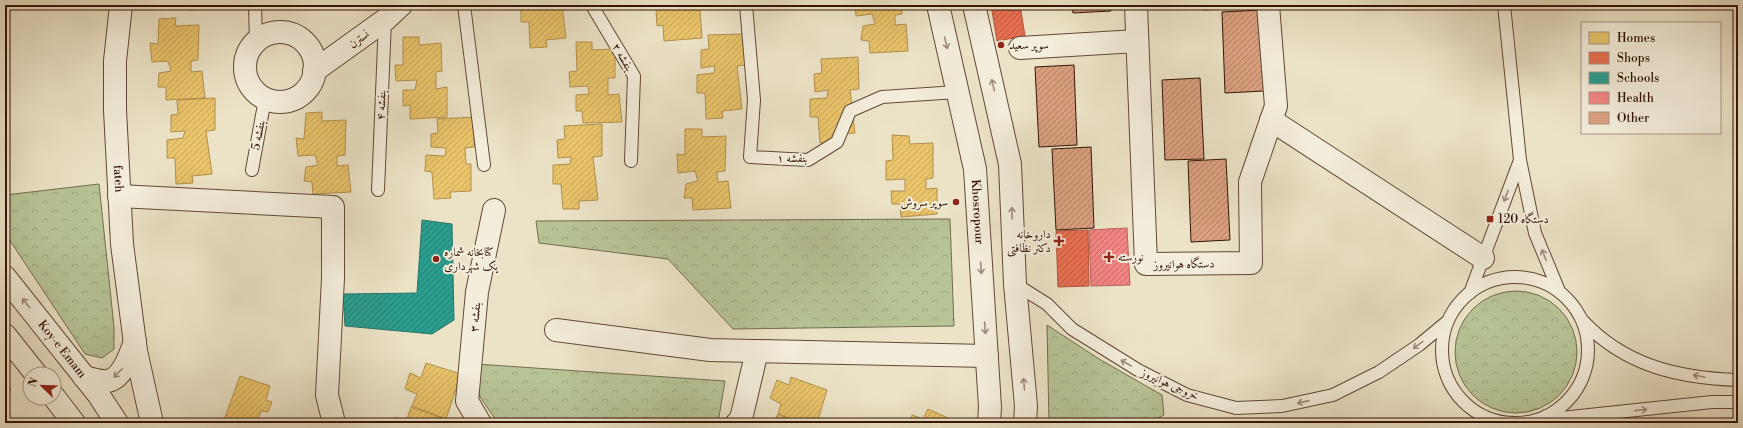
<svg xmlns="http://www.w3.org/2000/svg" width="1743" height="428" font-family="'Libre Bodoni',Amiri,serif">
	<defs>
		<pattern id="forest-crowns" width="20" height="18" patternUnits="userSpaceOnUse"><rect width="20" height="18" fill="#b7c496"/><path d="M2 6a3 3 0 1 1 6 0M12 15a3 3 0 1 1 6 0" fill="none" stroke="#9ea880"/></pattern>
		<pattern id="homes-hatch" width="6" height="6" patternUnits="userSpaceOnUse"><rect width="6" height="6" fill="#e9c46a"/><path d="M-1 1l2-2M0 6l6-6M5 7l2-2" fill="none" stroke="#c8a85a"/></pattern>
		<pattern id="shops-hatch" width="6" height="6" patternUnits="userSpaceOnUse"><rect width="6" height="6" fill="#e76f51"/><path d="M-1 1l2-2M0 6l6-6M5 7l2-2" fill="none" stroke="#bc5a41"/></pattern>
		<pattern id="schools-hatch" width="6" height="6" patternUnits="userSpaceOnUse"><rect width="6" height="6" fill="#2a9d8f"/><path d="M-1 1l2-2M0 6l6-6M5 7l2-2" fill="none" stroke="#257f73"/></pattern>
		<pattern id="health-hatch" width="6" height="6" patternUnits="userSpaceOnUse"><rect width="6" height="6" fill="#f28482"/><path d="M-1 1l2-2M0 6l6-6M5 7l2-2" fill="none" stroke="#c56b68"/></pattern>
		<pattern id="building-hatch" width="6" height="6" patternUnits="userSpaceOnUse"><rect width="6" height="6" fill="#dba080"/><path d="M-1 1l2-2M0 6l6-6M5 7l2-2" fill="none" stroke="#b28167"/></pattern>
	</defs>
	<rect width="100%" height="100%" fill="#ece3c7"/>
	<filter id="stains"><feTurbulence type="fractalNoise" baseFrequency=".005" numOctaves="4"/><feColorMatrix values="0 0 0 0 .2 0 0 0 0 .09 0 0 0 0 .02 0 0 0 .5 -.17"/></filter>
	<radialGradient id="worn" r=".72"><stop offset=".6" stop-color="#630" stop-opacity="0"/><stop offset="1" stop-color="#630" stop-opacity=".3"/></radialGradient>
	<path fill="url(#forest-crowns)" stroke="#746c4e" d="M99,184L114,327V349L102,358L85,354L5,233V195Z
		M950,219L954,326L733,329L668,259L539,243L536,221Z
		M1455 352a61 61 0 1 1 122 0a61 61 0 1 1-122 0Z
		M1047,325L1099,359L1162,395L1164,415L1149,423H1049Z
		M476,364L725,381L718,423H498L480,397Z"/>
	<path fill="url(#homes-hatch)" stroke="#b28f4c" d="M190,5H206L207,9L190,10Z
		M328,5H367V7L329,9Z
		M521,5H562L566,38L546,40L547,47L530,48L529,22H521Z
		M670,5H691L692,10L700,9L702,38L664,41L663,25L657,26L656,9H670Z
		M855,5H902V14L895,15V25L906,24L908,51L870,53L869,41L861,40L863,26L875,24L872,14L856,16Z
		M176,18L175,26L199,25L198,60L191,61V72L202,71L205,98L166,100V87H158L159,73L171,71L168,61L152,62L150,43L158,44L159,19Z
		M744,34L745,65L737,66L742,109L722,111L723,118L706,119L705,93H697V75L714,73L715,66L701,68V50L709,49L708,35Z
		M403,37H419V45L441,43L442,71L436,72V89L447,87V117L410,119V105L403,106V90H415L417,80L396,81L395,65H403Z
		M576,42H592V50L615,49V78H608V95L619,94L622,122L583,123L582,111H576V95L589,94L588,86L570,87L569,72L577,71Z
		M858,57L859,89L850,90L855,133L836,135V142L820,143L818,117H810V99L827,98L828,90L815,92L814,74L822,73L821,59Z
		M215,98V130L206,131L212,174L192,176L193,183L176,184L175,158H167V140L183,138L185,131L171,132V115L178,114L177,100Z
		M322,112V121L346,120L345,155L337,156V166L348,165L351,192L313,194L312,182L304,181L306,167L318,165L315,155L298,156L296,138L304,139L306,113Z
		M475,117L474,147L465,148L466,164H471V191L450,192L451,198L434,199L432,172L425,171L426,155L445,156L446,148L431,147V134L438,133L437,119Z
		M602,124V156L593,157L598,200L579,201V209H563L561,184H553V165L570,164L571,157L558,158L557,140L565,139L564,126Z
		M685,129H702V137L726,136L725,171L717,172L718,182L728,181L731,208L693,210L692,198H684L686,184L698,181L695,171L678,173L677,154L685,155Z
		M892,135L909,136L910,144L933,143V178L926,179V189L937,188V214L901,217L900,204H892L891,191H905V179L886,180V161L893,160Z
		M426,363L461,374L446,419L412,406L417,394L405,389L410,373L421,378Z
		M5,371L9,372L6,386L11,388L7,398H5Z
		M240,376L270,386L266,400L272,402L268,412L261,411L258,419L264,421L263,423H223Z
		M791,377L827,390L817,423H800L778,414L781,404L770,398L777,380L789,385Z
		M411,407L445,419L444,423H393L395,417L406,422Z
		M928,409L959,423H909L912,415L923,419Z
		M778,414L800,423H761L762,420L773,423Z"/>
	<path fill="url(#shops-hatch)" stroke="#b1543a" d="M991,5H1020L1025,36L997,41Z
		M1088,230L1089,286L1058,287L1056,231Z"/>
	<path fill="url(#schools-hatch)" stroke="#2c7466" d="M422,220L452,224L454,320L432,334L345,326L343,294L417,293Z"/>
	<path fill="url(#health-hatch)" stroke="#b8625d" d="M1127,228L1130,285L1091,286L1089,230Z"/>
	<path fill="url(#building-hatch)" stroke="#321406" d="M1072,5H1111V11L1073,13Z
		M1203,5H1242V8L1204,10Z
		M1261,10L1264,91L1225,93L1222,12Z
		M1074,65L1077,145L1039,147L1035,67Z
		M1200,78L1204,159L1165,160L1162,80Z
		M1091,147L1094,228L1056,230L1052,149Z
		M1226,159L1230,240L1191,242L1188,161Z"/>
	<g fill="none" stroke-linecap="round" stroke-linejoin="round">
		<defs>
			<path id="service" d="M255,5L256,42
				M464,5L484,165
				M593,5L594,9L634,76L631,161
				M746,5L754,100L750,157L808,160L837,142L850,111L882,97L957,92
				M1504,5L1520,160L1535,233L1559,291
				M252,170L265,99
				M378,190L385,20
				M1442 350a73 73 0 1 1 146 0a73 73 0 1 1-146 0Z
				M1015,284L1047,304L1072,329L1138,370L1187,395L1236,408L1282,406L1333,395L1379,372L1419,345L1448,321
				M1470,293L1520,160
				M1583,321C1625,366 1679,378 1738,380
				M1546,416L1561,418L1712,402H1738"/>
			<g id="minor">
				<path id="s1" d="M121,5L115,61V110L122,244L136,351"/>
				<path d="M1136,5L1146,264L1251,263L1250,182L1276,106L1268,5"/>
				<circle cx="280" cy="67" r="35"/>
				<path d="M1020,48L1137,41"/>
				<path d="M314,71L385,20L401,5"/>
				<path d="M1271,120L1483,258"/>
				<path d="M119,196L333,207V278L327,395L334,423"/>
				<path d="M556,330L710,350L987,356"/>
				<path d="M480,423L467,401L477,292L494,210"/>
				<path d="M737,423L741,419L757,351"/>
			</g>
			<g id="tertiary">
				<path id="s2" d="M938,5L975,169L990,407L989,423"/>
				<path d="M974,5L1010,164L1015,284L1026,406L1025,423"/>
				<path id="s3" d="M5,277L98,394L117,423"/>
				<path d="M5,335L36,374"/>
				<path d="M136,351L152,423"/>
				<path d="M84,377C91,379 100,382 108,381C123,378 131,353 135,341"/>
				<path d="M54,397L74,423"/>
			</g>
		</defs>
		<use href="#service" stroke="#604836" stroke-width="14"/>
		<use href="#minor" stroke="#604836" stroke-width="24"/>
		<use href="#tertiary" stroke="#604836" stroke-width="24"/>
		<use href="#service" stroke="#f3eddb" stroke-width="12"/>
		<use href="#minor" stroke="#f3eddb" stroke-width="22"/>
		<use href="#tertiary" stroke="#f3eddb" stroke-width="22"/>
	</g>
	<defs><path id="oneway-shaft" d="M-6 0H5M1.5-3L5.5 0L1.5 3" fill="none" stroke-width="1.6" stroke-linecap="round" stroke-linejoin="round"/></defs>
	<g stroke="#9c8b7b">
		<use href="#oneway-shaft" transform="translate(946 43) rotate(77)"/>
		<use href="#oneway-shaft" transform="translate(993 85) rotate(-103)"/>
		<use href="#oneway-shaft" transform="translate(1506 196) rotate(111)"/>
		<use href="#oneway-shaft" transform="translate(1012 213) rotate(-92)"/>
		<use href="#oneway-shaft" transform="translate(1544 255) rotate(-112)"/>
		<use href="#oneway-shaft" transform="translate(981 268) rotate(86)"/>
		<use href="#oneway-shaft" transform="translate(26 303) rotate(-128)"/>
		<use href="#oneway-shaft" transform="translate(985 328) rotate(86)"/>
		<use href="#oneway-shaft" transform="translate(1418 345) rotate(144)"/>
		<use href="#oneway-shaft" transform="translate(1126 363) rotate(-150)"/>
		<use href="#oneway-shaft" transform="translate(118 373) rotate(135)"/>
		<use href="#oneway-shaft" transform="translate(1699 376) rotate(-168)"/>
		<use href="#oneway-shaft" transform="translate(1024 384) rotate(-95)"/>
		<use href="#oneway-shaft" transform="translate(1303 402) rotate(167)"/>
		<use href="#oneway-shaft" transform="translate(1641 410) rotate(-6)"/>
	</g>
	<g fill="#8f2418" stroke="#f3eddb" stroke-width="1.5">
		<circle cx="1001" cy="45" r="4"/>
		<circle cx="956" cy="202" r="4"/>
		<rect x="1486" y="215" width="8" height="8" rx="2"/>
		<path d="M1057 235h4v4h4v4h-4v4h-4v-4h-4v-4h4z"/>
		<path d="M1107 251h4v4h4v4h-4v4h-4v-4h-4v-4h4z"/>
		<circle cx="436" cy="259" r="4"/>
	</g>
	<g text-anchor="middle" stroke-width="4" stroke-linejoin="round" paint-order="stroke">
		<g font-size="12" fill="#321406" stroke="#f3eddb">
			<text transform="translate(359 39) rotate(-36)" y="4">نسترن</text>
			<text transform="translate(623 57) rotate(59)" y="4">بنفشه ۲</text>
			<text transform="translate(381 105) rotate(-88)" y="4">بنفشه ۴</text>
			<text transform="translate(258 135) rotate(-79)" y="4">بنفشه 5</text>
			<text x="792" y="162">بنفشه ۱</text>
			<text dy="4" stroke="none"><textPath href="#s1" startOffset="174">fateh</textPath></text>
			<text dy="4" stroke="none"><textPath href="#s2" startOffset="211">Khosropour</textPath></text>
			<text transform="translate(1184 264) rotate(-1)" y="4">دستگاه هوانیروز</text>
			<text transform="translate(475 317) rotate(-85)" y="4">بنفشه ۳</text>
			<text dy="4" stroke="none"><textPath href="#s3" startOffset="92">Koy-e Emam</textPath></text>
			<text transform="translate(1170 384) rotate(24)" y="4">خروجی هوانیروز</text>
		</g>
		<g font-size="12" fill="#321406" stroke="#f3eddb" text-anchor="start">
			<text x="1009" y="49">سوپر سعید</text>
			<text x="948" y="206" text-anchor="end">سوپر سروش</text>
			<text x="1498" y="223">120 دستگاه</text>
			<text x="1051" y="238" text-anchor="end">داروخانه<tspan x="1051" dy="14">دکتر نظافتی</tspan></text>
			<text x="444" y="256">کتابخانه شماره<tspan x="444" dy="14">یک شهرداری</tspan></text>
			<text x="1118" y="261">نورسته</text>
		</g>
	</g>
	<rect width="1743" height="428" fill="none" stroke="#ece3c7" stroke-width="20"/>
	<rect x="6" y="6" width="1731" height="416" fill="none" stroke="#321406" stroke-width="2"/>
	<rect x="10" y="10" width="1723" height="408" fill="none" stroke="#321406"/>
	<rect x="1581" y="22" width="140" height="112" fill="#f3eddb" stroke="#a69686"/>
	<rect x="1589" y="32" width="20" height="12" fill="#e9c46a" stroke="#a69686"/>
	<text x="1617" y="42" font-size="12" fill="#321406">Homes</text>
	<rect x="1589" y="52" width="20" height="12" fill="#e76f51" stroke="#a69686"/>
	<text x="1617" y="62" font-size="12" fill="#321406">Shops</text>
	<rect x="1589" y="72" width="20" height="12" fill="#2a9d8f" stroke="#a69686"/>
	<text x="1617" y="82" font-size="12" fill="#321406">Schools</text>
	<rect x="1589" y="92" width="20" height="12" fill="#f28482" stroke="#a69686"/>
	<text x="1617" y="102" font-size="12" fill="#321406">Health</text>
	<rect x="1589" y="112" width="20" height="12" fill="#dba080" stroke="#a69686"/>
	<text x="1617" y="122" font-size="12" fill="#321406">Other</text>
	<g transform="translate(42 386) rotate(293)"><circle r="19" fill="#f3eddb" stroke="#a69686"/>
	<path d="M0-3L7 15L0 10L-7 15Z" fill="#8f2418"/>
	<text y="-6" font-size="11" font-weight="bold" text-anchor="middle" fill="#321406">N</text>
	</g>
	<rect width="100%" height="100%" filter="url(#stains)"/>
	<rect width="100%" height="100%" fill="url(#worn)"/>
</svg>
